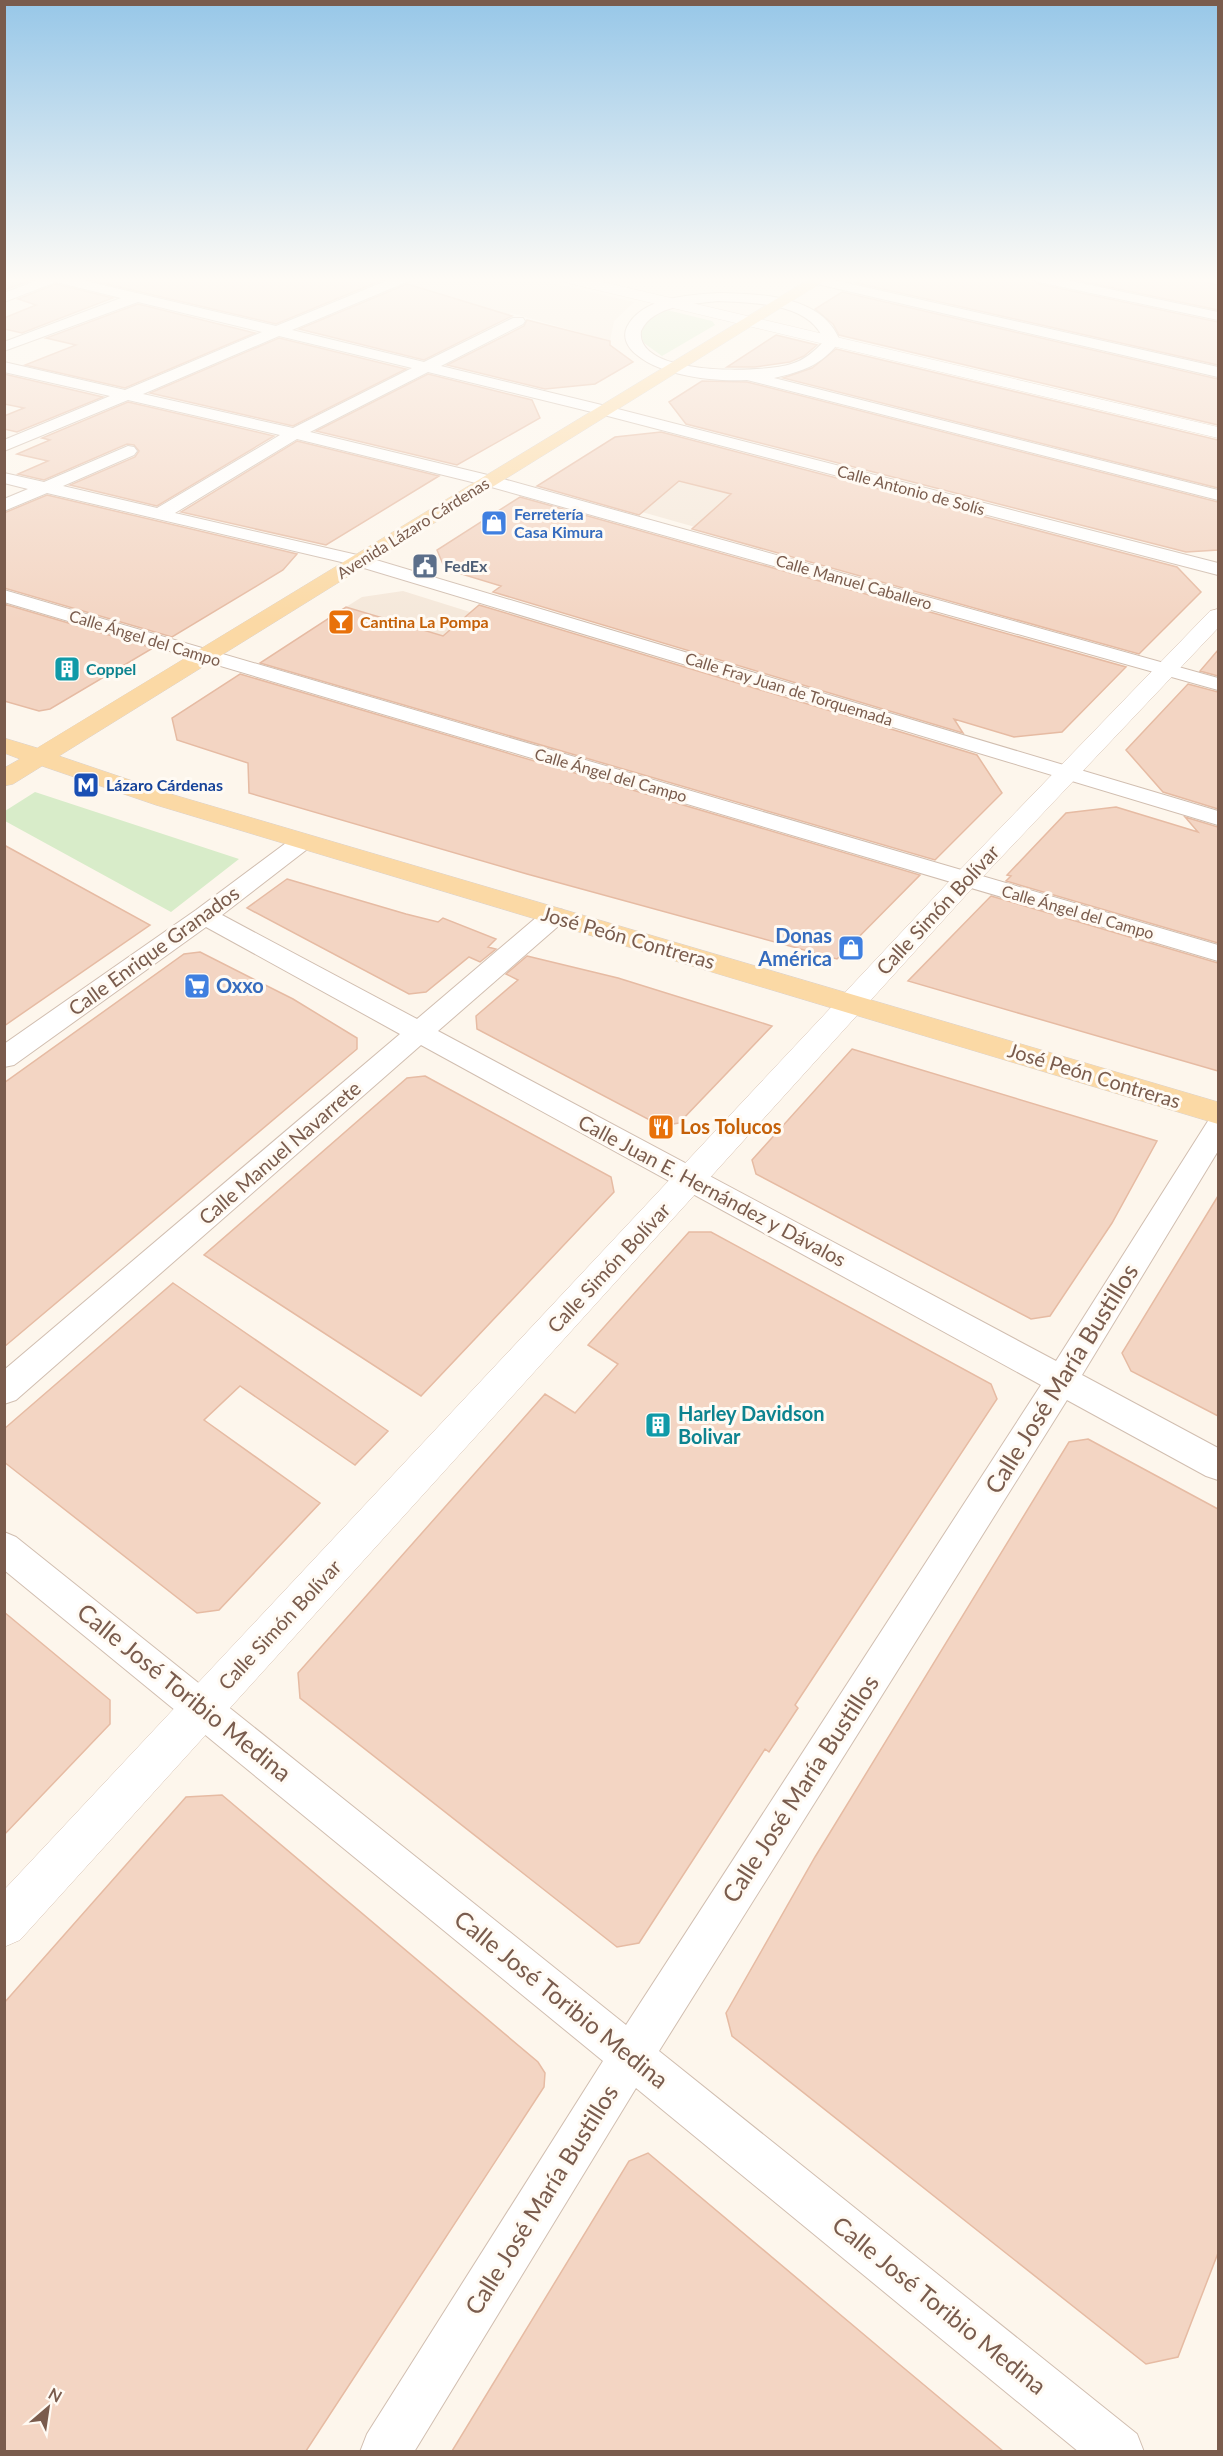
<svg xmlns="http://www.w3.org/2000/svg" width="1223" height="2456" font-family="Lato,sans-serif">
	<rect width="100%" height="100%" fill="#fdf6ec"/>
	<path fill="#f5e8da" d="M430,278H531L634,302L614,321L610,341L511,313L508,315L411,285Z
		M680,481L731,494L695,527L642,512Z
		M403,591L470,612L427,650L398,622L346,607L362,597Z"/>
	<path fill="#d8ecc9" d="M667,310L712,321L715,325L662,356L644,343L640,331L647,320Z
		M35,792L239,859L171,912L5,821V811Z"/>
	<path fill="#f3d5c3" stroke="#e6bba3" stroke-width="1.5" d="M4,278H38L4,290Z
		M81,278H387L276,324Z
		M864,278H1030L1039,284L1218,322V365L856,283Z
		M1066,278H1214L1209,283L1218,285V310Z
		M56,284L113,298L22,333L4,329V318L36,305L18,299Z
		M407,284L512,316L424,360L299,329Z
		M842,292L1218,379V425L839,335L833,324L815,309Z
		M138,304L255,333L125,388L25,365L76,345L46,338Z
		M527,320L610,341V345L633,362L595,384L545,389L447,365L524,326Z
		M776,335L817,345L804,356L790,362L755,367H727Z
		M279,338L406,369L293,426L150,393Z
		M836,349L1218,440V488L783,378L812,368Z
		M4,374L103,397L17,432L4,429V416L24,408L4,404Z
		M428,374L532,400L540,418L457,465L316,431Z
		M702,381L747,382L1218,502V550L1186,552L686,424L669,402Z
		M128,402L274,436L157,506L70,485L135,457L139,451L134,445L127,444L44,480L18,474L48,461L17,454L50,440L42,438Z
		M661,432L1177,567L1201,592L1139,654L692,529L731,494L679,481L639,515L537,486L615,437Z
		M297,441L439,476L326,545L181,512Z
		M47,495L297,554L283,570L172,637L4,588V513Z
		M520,497L1126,667L1062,732L1014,737L954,719L963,733L493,592L501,586L445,569L437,550Z
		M4,604L153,648L50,709L39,711L4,701Z
		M479,605L977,755L1002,793L935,860L260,663L346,607L443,636Z
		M1218,650V676L1200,671Z
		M240,674L920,875L837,959L527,874L249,793L248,763L177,740L172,718Z
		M1188,684L1218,692V809L1163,792L1126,750Z
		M1116,807L1198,832L1185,817L1218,827V943L1006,881L1011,876L1007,875L1066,813Z
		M4,845L150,925L4,1026Z
		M287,879L406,914L438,922L443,918L496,939L488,947L496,949L480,962L469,957L426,992L409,994L247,908Z
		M991,896L1218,963V1071L908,981Z
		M200,952L293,999L357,1038V1049L4,1347V1083L184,954Z
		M527,956L618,978L772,1026L679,1123L661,1126L477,1029L476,1016L518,980L506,974Z
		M852,1049L1157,1141L1112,1223L1050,1316L1031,1319L756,1174L752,1160Z
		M425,1076L611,1177L614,1192L421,1396L204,1255L407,1078Z
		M1218,1196V1416L1131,1371L1122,1353Z
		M689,1232H711L991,1384L997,1399L795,1705L798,1708L769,1752L765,1749L639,1943L617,1947L300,1698L298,1673L545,1394L575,1413L618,1364L588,1345Z
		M173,1283L388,1431L355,1465L240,1386L204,1420L320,1503L219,1610L197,1613L4,1462V1429Z
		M1088,1439L1218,1509V2253L1178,2357L1146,2364L732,2036L726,2013L815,1857L1069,1442Z
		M4,1612L110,1700V1724L4,1835Z
		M222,1795L538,2062L545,2073L544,2087L306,2451H4V2003L186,1797Z
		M648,2153L893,2359L1003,2451H452L629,2161Z"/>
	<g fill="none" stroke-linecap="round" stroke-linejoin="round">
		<defs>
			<path id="street" d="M43,278H73L276,326L393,278H411L409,281L292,330L424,362L513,318H523L525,321L523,324L441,366L610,407L1218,563V575L600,414L428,372L310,432L496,477L1218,678V690L484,485L297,439L175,513L366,557L1218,811V825L354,565L47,493L4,511V499L28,489L4,483V473L44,482L128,446L134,447L137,451L134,455L63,486L157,508L280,435L128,400L4,451V440L110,396L4,372V362L125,390L262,332L138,302L4,351V342L121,298L56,282L4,302V293ZM279,336L412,368L293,428L143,394Z
				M590,278H607L595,286H585L583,283Z
				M812,278H825L1218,367V377L817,284L812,283L810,280Z
				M1032,278H1057L1218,312V320L1039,282Z
				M718,293C761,294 822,295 840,341C821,366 803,371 774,378L1218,490V500L747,380C715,382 662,376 637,355C628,348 622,338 627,327C642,297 689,295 718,293ZM718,301C753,303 810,302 824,341C815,351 805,360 791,364C763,373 635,377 641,331C653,305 693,304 718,301Z
				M4,590L1218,945V961L4,602Z
				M302,835L310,837L314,842L310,847L222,915L417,1019L545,910L554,908L563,910L566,916L563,922L438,1031L1056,1361L1208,1121L1218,1118V1151L1082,1375L1218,1448V1480L1206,1476L1067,1400L659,2051L1137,2434L1144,2452H1079L636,2088L414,2452H360L367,2434L603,2061L4,1570V1532L16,1537L626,2025L1041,1385L421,1045L16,1400L4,1404V1370L400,1034L206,927L14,1065L4,1067V1044L196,910L294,837Z"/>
			<path id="secondary" d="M560,278H586L1218,427V438L568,283Z
				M1218,609V628L975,885L20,1940L4,1947V1890L957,873L1210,611Z"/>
			<path id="primary" d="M811,278H829L59,756L174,795L1218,1102V1124L156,805L42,766L13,784L4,786V768L20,759L4,753V738L37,748Z"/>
		</defs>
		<use href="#street" stroke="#d1beb0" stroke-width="2"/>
		<use href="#secondary" stroke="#d6c0b0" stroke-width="1"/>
		<use href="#primary" stroke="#dad1cd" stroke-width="1"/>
		<use href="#street" fill="#fff" fill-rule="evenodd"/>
		<use href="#secondary" fill="#fff" fill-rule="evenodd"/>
		<use href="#primary" fill="#fbd9a5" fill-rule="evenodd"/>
	</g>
	<linearGradient id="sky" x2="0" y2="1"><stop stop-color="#97c7e8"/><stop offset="0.45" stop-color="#fefbf6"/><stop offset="1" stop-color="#fefbf6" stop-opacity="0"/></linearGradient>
	<rect width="1223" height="621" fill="url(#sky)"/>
	<defs>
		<symbol id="shop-square" viewBox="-11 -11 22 22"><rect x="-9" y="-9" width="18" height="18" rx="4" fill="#3f7fe0" stroke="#fffaf3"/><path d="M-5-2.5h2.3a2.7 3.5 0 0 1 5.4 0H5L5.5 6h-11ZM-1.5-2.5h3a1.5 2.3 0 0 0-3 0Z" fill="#fff"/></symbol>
		<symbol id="civic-square" viewBox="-11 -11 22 22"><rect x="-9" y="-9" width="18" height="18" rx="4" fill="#5c6f8a" stroke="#fffaf3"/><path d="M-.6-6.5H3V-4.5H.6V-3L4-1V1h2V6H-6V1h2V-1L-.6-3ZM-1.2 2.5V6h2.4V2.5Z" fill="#fff"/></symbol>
		<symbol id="bar-square" viewBox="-11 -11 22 22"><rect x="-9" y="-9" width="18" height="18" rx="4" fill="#e8710a" stroke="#fffaf3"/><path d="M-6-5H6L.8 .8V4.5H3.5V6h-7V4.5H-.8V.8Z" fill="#fff"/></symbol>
		<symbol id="building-square" viewBox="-11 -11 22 22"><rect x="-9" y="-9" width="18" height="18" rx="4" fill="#0f9aa8" stroke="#fffaf3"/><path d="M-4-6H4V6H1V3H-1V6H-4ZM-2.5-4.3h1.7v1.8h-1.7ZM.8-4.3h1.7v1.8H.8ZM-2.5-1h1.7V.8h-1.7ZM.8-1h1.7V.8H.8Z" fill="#fff"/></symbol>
		<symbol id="metro-square" viewBox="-11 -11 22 22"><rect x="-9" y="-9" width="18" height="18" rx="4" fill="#1a4fb4" stroke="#fffaf3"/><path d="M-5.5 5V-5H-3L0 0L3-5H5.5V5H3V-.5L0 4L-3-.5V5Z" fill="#fff"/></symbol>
		<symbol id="supermarket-square" viewBox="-11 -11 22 22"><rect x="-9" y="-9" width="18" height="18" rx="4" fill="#3f7fe0" stroke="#fffaf3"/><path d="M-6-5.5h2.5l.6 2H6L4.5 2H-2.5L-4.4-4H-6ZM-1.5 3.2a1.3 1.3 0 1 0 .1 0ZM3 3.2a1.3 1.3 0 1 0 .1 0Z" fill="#fff"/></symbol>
		<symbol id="restaurant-square" viewBox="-11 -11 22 22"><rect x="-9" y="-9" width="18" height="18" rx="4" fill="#e8710a" stroke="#fffaf3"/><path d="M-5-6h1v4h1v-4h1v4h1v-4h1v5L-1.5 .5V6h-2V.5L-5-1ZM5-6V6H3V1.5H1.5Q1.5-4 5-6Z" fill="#fff"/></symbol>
	</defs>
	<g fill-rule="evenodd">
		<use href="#shop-square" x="479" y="508" width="30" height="30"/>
		<use href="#civic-square" x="410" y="551" width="30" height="30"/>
		<use href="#bar-square" x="326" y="607" width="30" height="30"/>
		<use href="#building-square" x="52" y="654" width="30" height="30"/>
		<use href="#metro-square" x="71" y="770" width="30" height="30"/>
		<use href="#shop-square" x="836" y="933" width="30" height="30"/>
		<use href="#supermarket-square" x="182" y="971" width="30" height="30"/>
		<use href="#restaurant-square" x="646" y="1112" width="30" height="30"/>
		<use href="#building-square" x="643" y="1410" width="30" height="30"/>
	</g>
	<g text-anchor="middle" stroke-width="6" stroke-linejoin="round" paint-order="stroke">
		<g font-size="16" fill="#7a5c4d" stroke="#fffaf3">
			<text transform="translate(911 490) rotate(15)" y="6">Calle Antonio de Solís</text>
			<text transform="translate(413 528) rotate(-32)" y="6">Avenida Lázaro Cárdenas</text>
			<text transform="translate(854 582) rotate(16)" y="6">Calle Manuel Caballero</text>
			<text transform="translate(145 638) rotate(17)" y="6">Calle Ángel del Campo</text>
			<text transform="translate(789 689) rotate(17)" y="6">Calle Fray Juan de Torquemada</text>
			<text transform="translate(611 775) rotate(16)" y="6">Calle Ángel del Campo</text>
			<text transform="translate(1078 912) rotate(16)" y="6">Calle Ángel del Campo</text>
		</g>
		<g font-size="16" font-weight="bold" fill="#366cbe" stroke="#fffaf3" text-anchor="start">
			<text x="514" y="520">Ferretería<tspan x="514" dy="18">Casa Kimura</tspan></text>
		</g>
		<g font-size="16" font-weight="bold" fill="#4e5e75" stroke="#fffaf3" text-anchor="start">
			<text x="444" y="572">FedEx</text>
		</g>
		<g font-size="16" font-weight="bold" fill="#c56008" stroke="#fffaf3" text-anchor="start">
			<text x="360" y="628">Cantina La Pompa</text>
		</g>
		<g font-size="16" font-weight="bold" fill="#0d838f" stroke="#fffaf3" text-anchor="start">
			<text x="86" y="675">Coppel</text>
		</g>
		<g font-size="16" font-weight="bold" fill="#164399" stroke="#fffaf3" text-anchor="start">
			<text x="106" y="791">Lázaro Cárdenas</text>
		</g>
		<g font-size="20" fill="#7a5c4d" stroke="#fffaf3">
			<text transform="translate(938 910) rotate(-47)" y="7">Calle Simón Bolívar</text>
			<text transform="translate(628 938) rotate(16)" y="7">José Peón Contreras</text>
			<text transform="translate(154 951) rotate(-36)" y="7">Calle Enrique Granados</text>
			<text transform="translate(1094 1076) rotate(17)" y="7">José Peón Contreras</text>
			<text transform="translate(280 1153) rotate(-41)" y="7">Calle Manuel Navarrete</text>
			<text transform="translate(712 1191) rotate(28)" y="7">Calle Juan E. Hernández y Dávalos</text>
			<text transform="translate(609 1268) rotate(-47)" y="7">Calle Simón Bolívar</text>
			<text transform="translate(280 1625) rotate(-47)" y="7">Calle Simón Bolívar</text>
		</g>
		<g font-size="20" font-weight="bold" fill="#366cbe" stroke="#fffaf3" text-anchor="end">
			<text x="832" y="943">Donas<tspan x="832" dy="23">América</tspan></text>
			<text x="216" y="993" text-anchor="start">Oxxo</text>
		</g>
		<g font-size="20" font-weight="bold" fill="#c56008" stroke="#fffaf3" text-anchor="start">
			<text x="680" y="1134">Los Tolucos</text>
		</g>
		<g font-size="20" font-weight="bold" fill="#0d838f" stroke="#fffaf3" text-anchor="start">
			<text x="678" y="1421">Harley Davidson<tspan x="678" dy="23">Bolivar</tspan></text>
		</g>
		<g font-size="24" fill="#7a5c4d" stroke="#fffaf3">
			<text transform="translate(1062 1379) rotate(-58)" y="8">Calle José María Bustillos</text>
			<text transform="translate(184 1693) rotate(39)" y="8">Calle José Toribio Medina</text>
			<text transform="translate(801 1789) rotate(-57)" y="8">Calle José María Bustillos</text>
			<text transform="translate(561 2000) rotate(39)" y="8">Calle José Toribio Medina</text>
			<text transform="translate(542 2200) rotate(-58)" y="8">Calle José María Bustillos</text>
			<text transform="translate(939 2306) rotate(39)" y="8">Calle José Toribio Medina</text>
		</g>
	</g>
	<rect width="1223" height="2456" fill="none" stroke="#7a5c4d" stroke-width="12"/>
	<g transform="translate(48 2408) rotate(29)" stroke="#fffaf3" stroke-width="4.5" paint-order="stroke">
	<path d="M0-4.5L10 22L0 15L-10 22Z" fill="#7a5c4d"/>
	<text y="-9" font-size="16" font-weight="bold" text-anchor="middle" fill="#7a5c4d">N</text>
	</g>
</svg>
